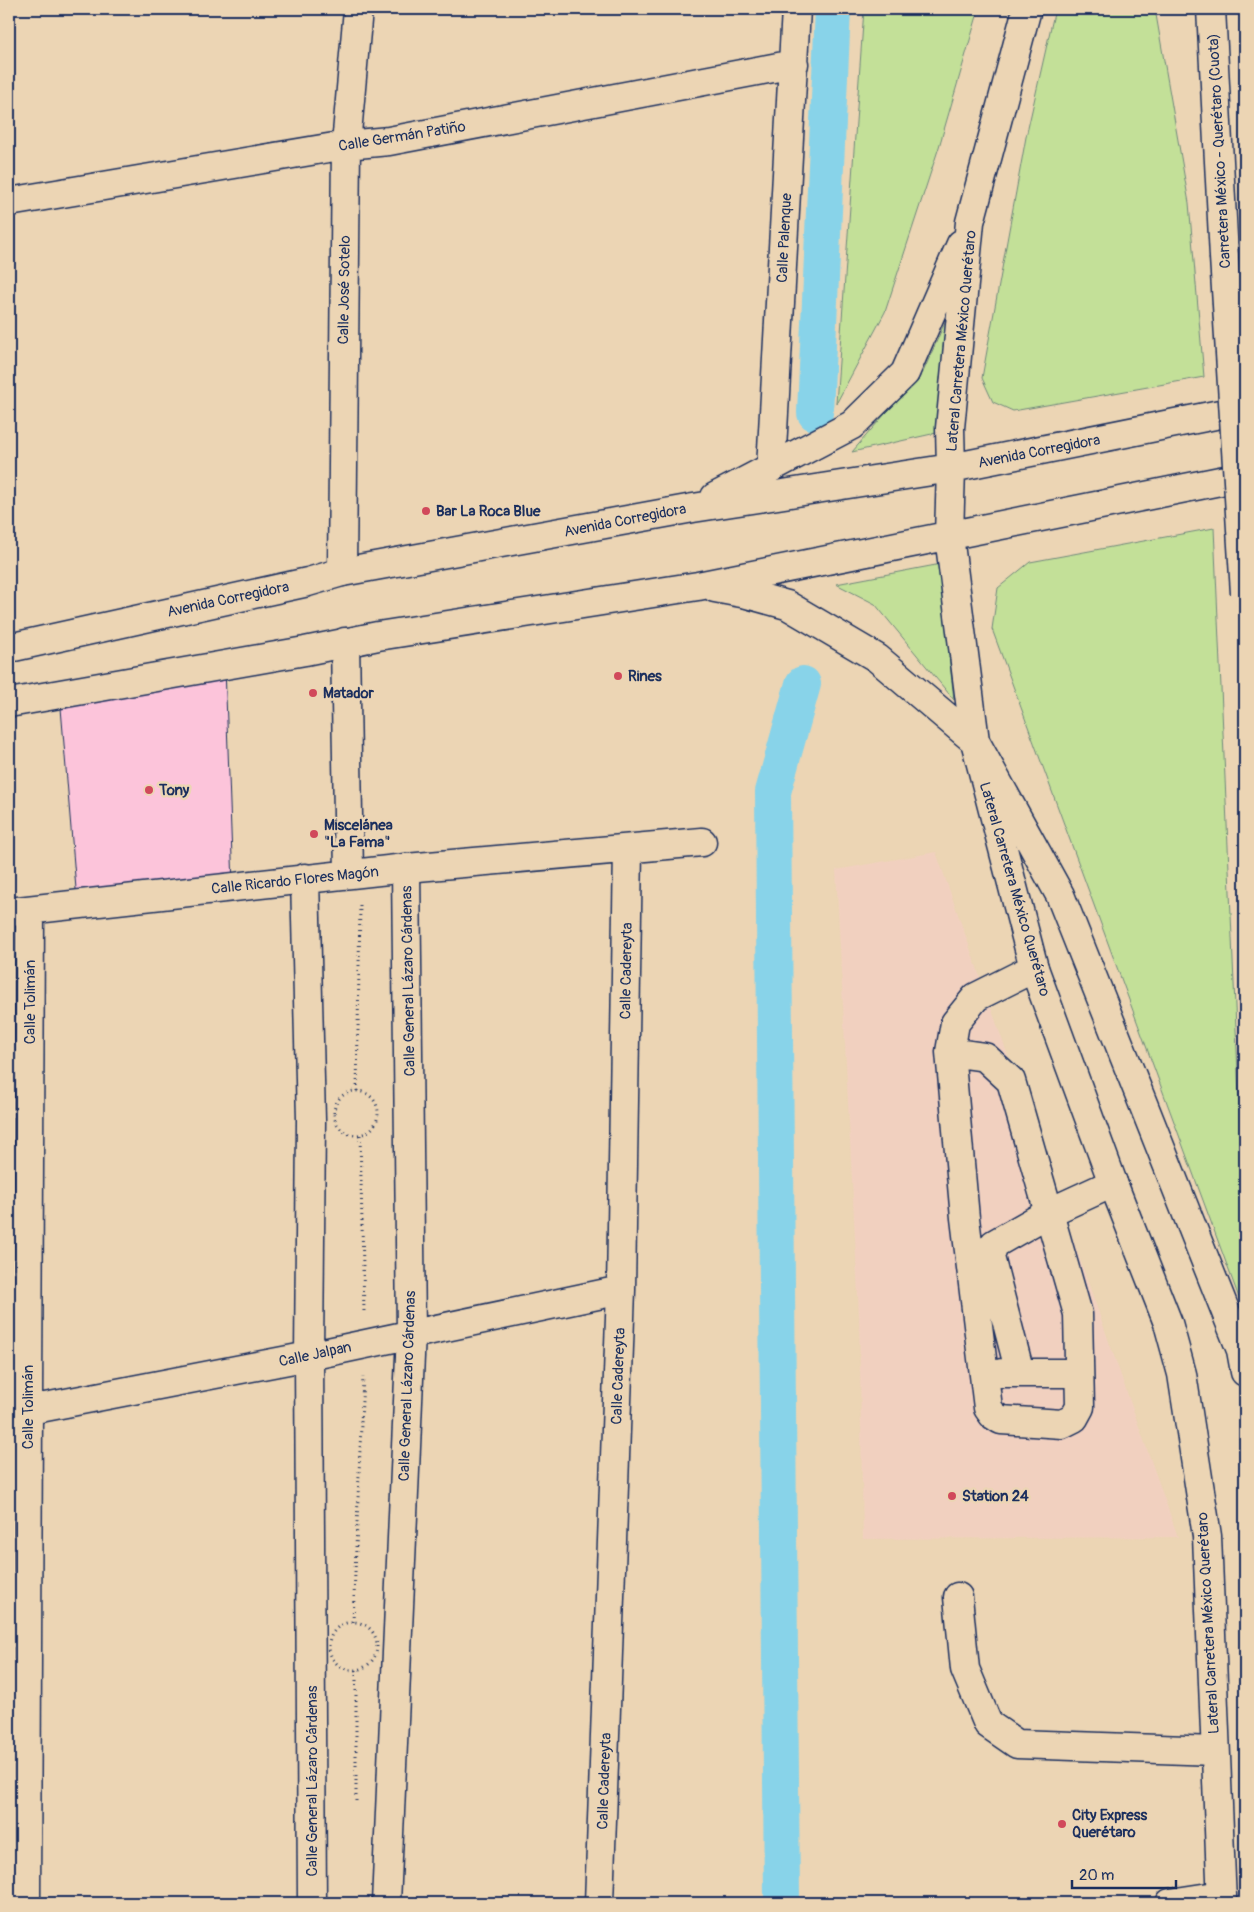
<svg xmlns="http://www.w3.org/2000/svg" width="1254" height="1912" font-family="Pangolin,sans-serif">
	<rect width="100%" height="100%" fill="#ecd5b4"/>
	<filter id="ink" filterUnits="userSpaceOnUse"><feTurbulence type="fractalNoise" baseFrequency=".02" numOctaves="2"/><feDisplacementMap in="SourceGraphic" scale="10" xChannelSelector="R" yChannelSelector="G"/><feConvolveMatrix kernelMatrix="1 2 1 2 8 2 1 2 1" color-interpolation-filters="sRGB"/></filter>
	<g filter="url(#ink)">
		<path fill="#f1d0bf" d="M936,852L1178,1537L863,1539L859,1315L836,870Z"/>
		<path fill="#c3e098" stroke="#6f887b" d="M864,9H979L939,147L885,312L836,404Z
			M1055,9H1155L1189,203L1204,377L1013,411L993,402L982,378L1026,137Z
			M956,297L945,431L852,452L891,407L920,379Z
			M1214,528L1245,1233V1314L992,629L998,588L1030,562Z
			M941,564V582L954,700L875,604L836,584Z"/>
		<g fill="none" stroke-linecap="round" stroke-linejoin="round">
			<path stroke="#88d3e9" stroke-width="36" d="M815,413L833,9
				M782,1903L773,792L803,684"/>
		</g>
		<path fill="#fcc4da" stroke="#1b2f5e" d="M225,668L233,885L77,901L60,696Z"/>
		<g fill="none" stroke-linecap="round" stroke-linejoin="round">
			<defs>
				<path id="minor" d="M9,202L346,145L389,141L794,64
					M771,468L796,9
					M342,572L346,145L358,9
					M345,642L349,874
					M305,878L311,1120L309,1356L312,1903
					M9,912L406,868L702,842
					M950,1052L985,1057L1011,1081L1078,1314L1080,1407L1074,1418L1062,1424L1001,1420L993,1415L988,1408L965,1218L950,1052L955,1023L976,997L1034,968
					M1002,1373H1079
					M1020,1373L990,1257L994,1244L1050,1212L1113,1183
					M9,1414L309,1356L621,1290
					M958,1597L965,1669L988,1724L1017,1744L1215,1751
					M26,1903L30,910
					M386,1903L411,1333L406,868
					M599,1903L621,1290L628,849
					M1170,1903L1222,1895"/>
				<path id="major" d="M1027,9L970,222L950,428L951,468L949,536L975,741L1034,968L1113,1183L1168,1323L1182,1374L1207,1536L1222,1903
					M715,497L852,425L905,373L961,244
					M715,588L747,594L787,605L877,658L975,741
					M9,648L308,582L342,572L693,508L951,468L1245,409
					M9,703L305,651L378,636L698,586L1245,476"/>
				<path id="highway" d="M1211,9L1224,257
					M975,741L1060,895L1241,1350L1245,1372"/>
			</defs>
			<use href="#minor" stroke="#1b2f5e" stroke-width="31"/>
			<use href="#major" stroke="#1b2f5e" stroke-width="31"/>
			<use href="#highway" stroke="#1b2f5e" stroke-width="31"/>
			<path stroke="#1b2f5e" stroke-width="3" stroke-dasharray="1 4" stroke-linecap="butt" d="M357,1091L360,904
				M334 1113a22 22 0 1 1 44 0a22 22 0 1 1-44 0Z
				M360,1135L364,1312
				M353,1622L363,1376
				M329 1646a24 24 0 1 1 48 0a24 24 0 1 1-48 0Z
				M356,1670V1803"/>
			<use href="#minor" stroke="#ecd5b4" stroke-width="28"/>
			<use href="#major" stroke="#ecd5b4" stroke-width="28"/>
			<use href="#highway" stroke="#ecd5b4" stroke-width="28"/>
			<defs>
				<path id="highway-bridge" d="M1224,257L1245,593"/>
			</defs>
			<use href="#highway-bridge" stroke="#1b2f5e" stroke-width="31" stroke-linecap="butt"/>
			<use href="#highway-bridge" stroke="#ecd5b4" stroke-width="28"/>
		</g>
	</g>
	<g fill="#d1495b" stroke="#ecd5b4" stroke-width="2">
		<circle cx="426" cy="511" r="5"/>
		<circle cx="618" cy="676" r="5"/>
		<circle cx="313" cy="693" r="5"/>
		<circle cx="149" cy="790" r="5"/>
		<circle cx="314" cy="834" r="5"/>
		<circle cx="952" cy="1496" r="5"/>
		<circle cx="1062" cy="1824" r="5"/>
	</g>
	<g text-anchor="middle" stroke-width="5" stroke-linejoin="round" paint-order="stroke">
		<g font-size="15" fill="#1b2f5e" stroke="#ecd5b4">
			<text transform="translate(402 136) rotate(-9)" y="5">Calle Germán Patiño</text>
			<text transform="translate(1219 151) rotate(-93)" y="5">Carretera México - Querétaro (Cuota)</text>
			<text transform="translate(784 238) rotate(-87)" y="5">Calle Palenque</text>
			<text transform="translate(344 290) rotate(-89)" y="5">Calle José Sotelo</text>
			<text transform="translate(961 341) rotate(-85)" y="5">Lateral Carretera México Querétaro</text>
			<text transform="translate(1039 451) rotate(-11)" y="5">Avenida Corregidora</text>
			<text transform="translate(625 520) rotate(-11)" y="5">Avenida Corregidora</text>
			<text transform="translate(228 599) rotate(-12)" y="5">Avenida Corregidora</text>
			<text transform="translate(295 880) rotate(-6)" y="5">Calle Ricardo Flores Magón</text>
			<text transform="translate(1015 889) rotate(74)" y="5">Lateral Carretera México Querétaro</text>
			<text transform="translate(626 971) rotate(-89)" y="5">Calle Cadereyta</text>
			<text transform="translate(408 981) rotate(-91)" y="5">Calle General Lázaro Cárdenas</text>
			<text transform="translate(30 1002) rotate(-90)" y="5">Calle Tolimán</text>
			<text transform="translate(315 1354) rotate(-12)" y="5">Calle Jalpan</text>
			<text transform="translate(618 1376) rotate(-88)" y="5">Calle Cadereyta</text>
			<text transform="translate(407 1386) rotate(-88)" y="5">Calle General Lázaro Cárdenas</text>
			<text transform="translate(28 1407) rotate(-90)" y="5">Calle Tolimán</text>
			<text transform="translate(1208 1623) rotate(-93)" y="5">Lateral Carretera México Querétaro</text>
			<text transform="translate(312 1781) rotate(-90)" y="5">Calle General Lázaro Cárdenas</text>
			<text transform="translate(604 1781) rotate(-88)" y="5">Calle Cadereyta</text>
		</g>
		<g font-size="15" font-weight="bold" fill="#1b2f5e" stroke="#ecd5b4" text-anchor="start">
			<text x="436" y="516">Bar La Roca Blue</text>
			<text x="628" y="681">Rines</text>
			<text x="323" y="698">Matador</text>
			<text x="159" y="795">Tony</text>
			<text x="324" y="830">Miscelánea<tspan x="324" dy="17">"La Fama"</tspan></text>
			<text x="962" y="1501">Station 24</text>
			<text x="1072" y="1820">City Express<tspan x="1072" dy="17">Querétaro</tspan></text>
		</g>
	</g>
	<rect width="1254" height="1912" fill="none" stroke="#ecd5b4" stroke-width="30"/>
	<rect x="15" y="15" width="1224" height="1882" fill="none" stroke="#1b2f5e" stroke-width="2" filter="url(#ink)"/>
	<path d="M1072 1880v8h104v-8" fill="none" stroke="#1b2f5e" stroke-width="2.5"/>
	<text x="1079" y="1880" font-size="15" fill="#1b2f5e" stroke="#ecd5b4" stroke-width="4" paint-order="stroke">20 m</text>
</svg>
